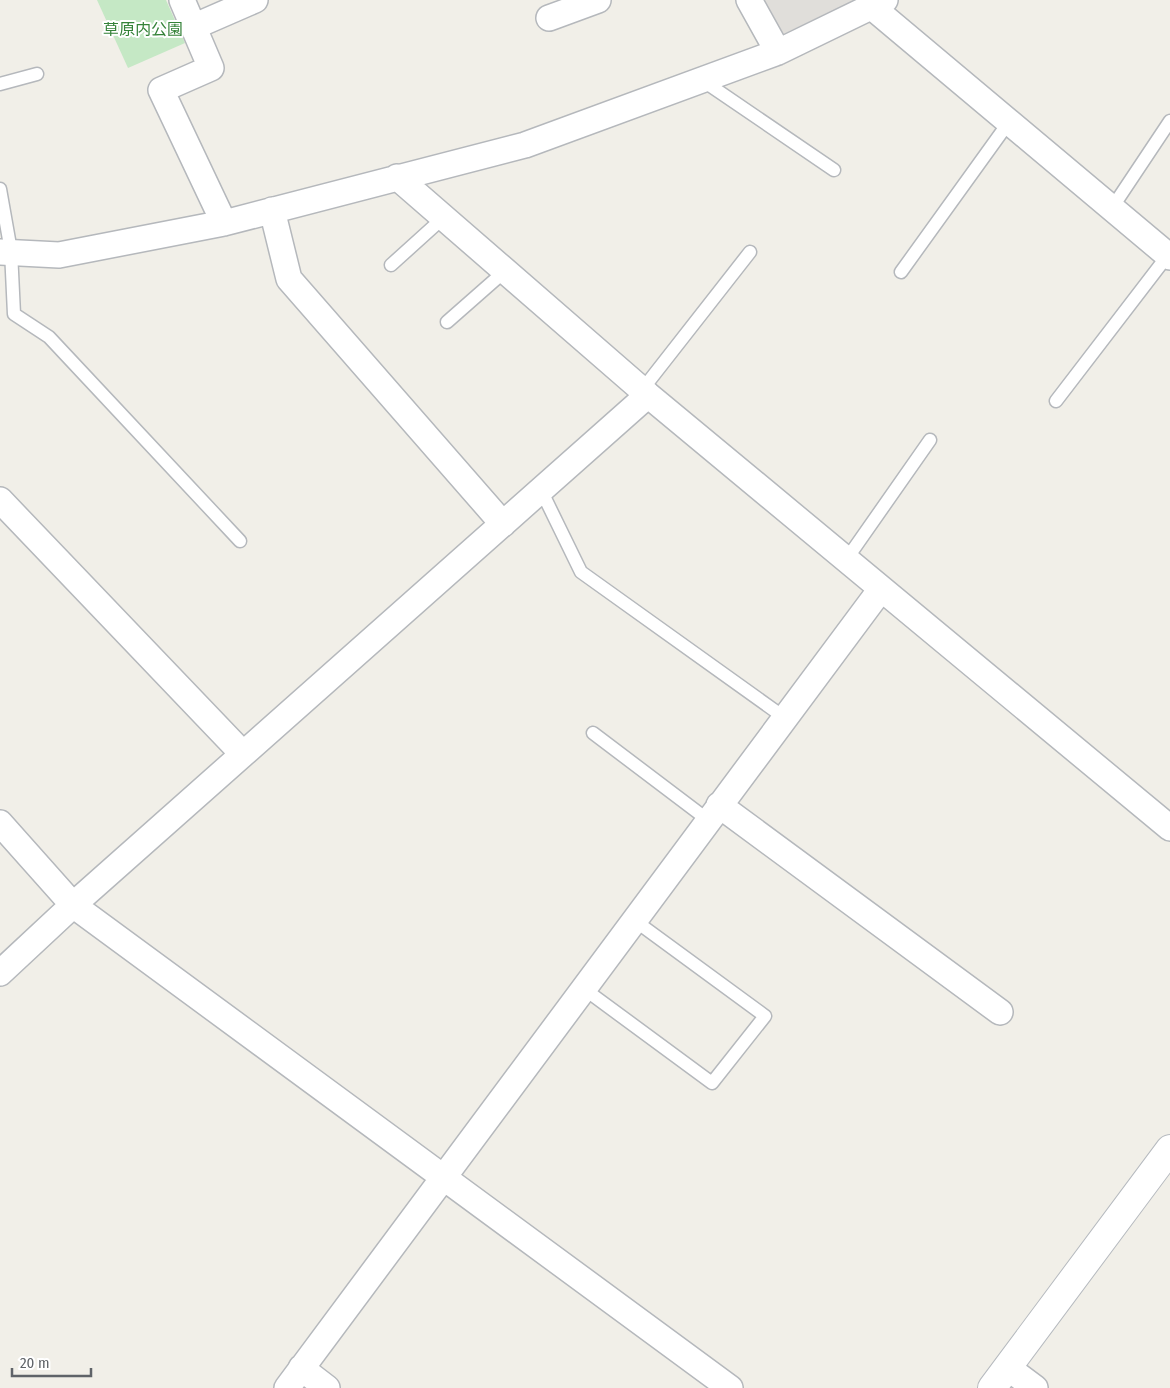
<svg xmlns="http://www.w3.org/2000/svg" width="1170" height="1388" font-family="'Fira Sans Condensed','Noto Sans JP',sans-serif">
	<rect width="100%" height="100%" fill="#f1efe8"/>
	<path fill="#e0deda" d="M761,0H855L781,35Z"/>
	<path fill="#c5e8c5" d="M97,0H166L185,43L128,68Z"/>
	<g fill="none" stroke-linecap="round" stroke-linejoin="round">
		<defs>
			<path id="lane" d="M702,80L834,170
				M0,84L37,74
				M0,189L11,251L14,314L49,337L240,541
				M1112,208L1170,121
				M391,265L443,218
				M901,272L1009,122
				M447,322L505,271
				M642,390L750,252
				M1056,401L1168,255
				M541,490L581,572L785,718
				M846,560L930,440
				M593,733L708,820
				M583,988L712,1083L765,1016L634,920"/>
			<path id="street" d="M182,0L211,68L161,90L224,223
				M749,0L778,52
				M872,7L1170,257
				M549,18L598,0
				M193,27L255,0
				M397,177L648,395L1170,828
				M272,210L289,279L503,524
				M0,252L59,255L224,223L525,145L778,52L885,0
				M0,500L243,754
				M719,805L1000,1012
				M0,823L73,905L730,1388
				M0,973L73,905L648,395
				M1007,1367L1035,1388
				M301,1368L327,1388
				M287,1388L881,589"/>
			<path id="secondary" d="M992,1388L1170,1149"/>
		</defs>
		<use href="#lane" stroke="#b5b8bc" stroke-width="15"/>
		<use href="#street" stroke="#b5b8bc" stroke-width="28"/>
		<use href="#secondary" stroke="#b6babf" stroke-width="30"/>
		<use href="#lane" stroke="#fff" stroke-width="12"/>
		<use href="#street" stroke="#fff" stroke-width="25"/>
		<use href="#secondary" stroke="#fff" stroke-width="28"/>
	</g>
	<g text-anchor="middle" stroke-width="4" stroke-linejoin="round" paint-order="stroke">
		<g font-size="16" fill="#348238" stroke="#fff">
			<text x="143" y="35">草原内公園</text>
		</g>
	</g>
	<path d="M12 1368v8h79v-8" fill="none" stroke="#5f6368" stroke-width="2.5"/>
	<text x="20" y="1368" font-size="15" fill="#5f6368" stroke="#ffffff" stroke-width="4" paint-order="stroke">20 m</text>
</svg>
